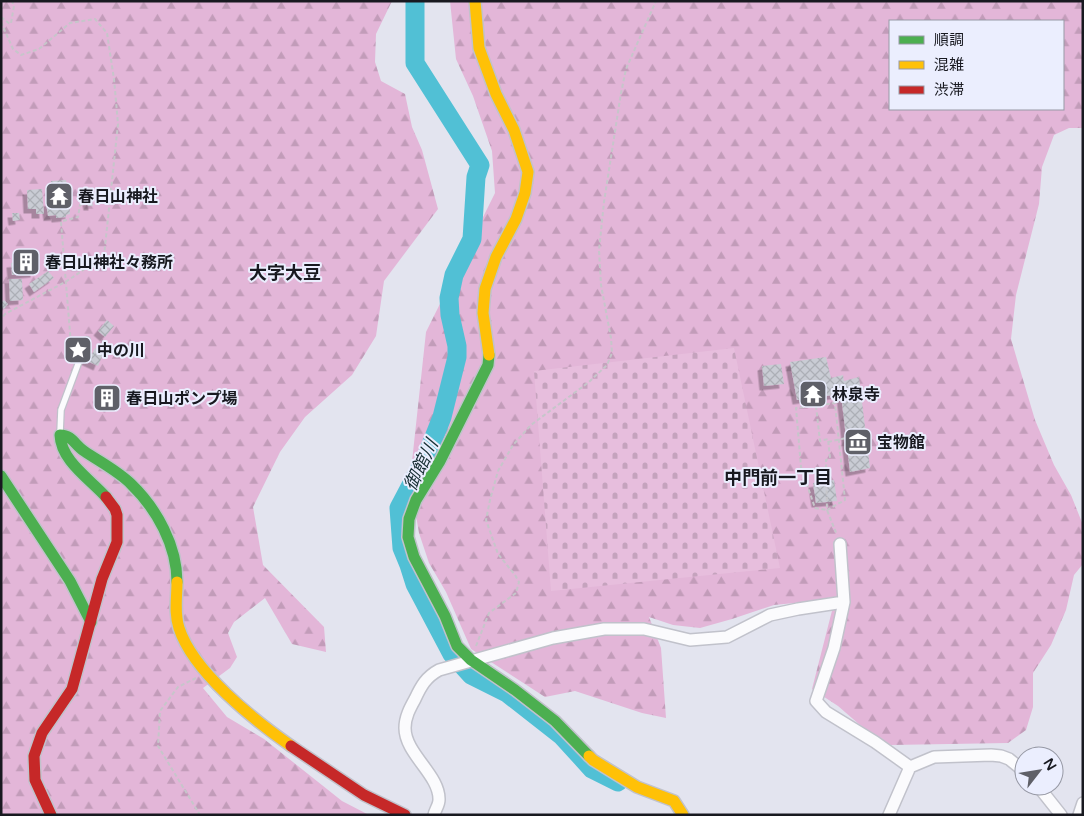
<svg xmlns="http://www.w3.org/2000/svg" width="1084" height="816" font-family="'Varela Round','Noto Sans JP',sans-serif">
	<defs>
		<pattern id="forest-firs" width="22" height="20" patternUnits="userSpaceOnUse" patternTransform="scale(1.25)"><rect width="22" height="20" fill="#e3b6d8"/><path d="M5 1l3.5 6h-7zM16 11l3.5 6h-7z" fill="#c29cb9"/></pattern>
		<pattern id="cemetery-stones" width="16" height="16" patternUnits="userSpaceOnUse" patternTransform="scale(1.25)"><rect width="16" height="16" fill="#e7bedd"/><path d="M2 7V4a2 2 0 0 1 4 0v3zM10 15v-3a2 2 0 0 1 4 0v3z" fill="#c5a3bd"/></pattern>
		<pattern id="building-cross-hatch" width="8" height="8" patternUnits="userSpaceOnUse" patternTransform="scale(1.25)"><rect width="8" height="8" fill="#c9ccd4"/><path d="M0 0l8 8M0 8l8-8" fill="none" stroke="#acafb6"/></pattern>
		<filter id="shadow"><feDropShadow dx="-4.5" dy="4.5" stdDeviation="0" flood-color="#0004"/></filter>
	</defs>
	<rect width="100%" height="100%" fill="#e3e4ef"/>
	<path fill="url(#forest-firs)" fill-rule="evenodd" d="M1,1H392L376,34L375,62L381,81L405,94L412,127L422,150L438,209L384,281L376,336L352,375L305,417L280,452L253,507L263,565L324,627L326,652L292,644L265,598L234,622L228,633L237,657L230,668L203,688L227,717L264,739L342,801L369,815H1Z
		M450,1H1083V128H1069L1054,135L1042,167L1039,204L1016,295L1011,339L1035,420L1054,465L1071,495L1083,525V564L1074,575L1066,610L1051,645L1033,673V707L1026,730L1008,743L891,745L860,725L838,706L812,689L835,599L774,605L732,619L700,628L673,625L649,617L661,648L666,718L642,713L575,691L545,697L471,649L446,592L429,563L419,533L410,480L426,332L495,193L492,151L473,96L456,59ZM890,21H1063V109H890Z"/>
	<path fill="url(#cemetery-stones)" d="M734,348L780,568L551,591L534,371Z"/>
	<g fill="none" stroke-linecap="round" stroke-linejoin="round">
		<path stroke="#51c0d5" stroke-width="19" d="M415,1V63L480,165L476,177L472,239L454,275L449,298L450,315L457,346V357L442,417L427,455L399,508L402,548L409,565L415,584L452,654L471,675L507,693L562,736L592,769L618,782"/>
	</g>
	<path fill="url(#building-cross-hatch)" filter="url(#shadow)" d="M66,180L67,191H64V200H69L70,214L66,215V217L56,218V215L48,216L46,202L55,201L54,192H52L51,181Z
		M42,189L44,214H36V209H28L27,190Z
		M92,200L93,206H88L87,201Z
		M12,213H19L20,220L13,221Z
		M33,250L35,273L12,275L11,263L24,262L23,251Z
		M48,271L54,278L34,292L29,284Z
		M9,279H22L23,300L10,301Z
		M4,300L8,304L4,309L1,307V303Z
		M107,320L114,326L105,337L98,331Z
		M95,348L104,352L98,366L85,360L89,353L92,354Z
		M826,357L831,378L843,375L844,381L859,377L870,468L850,472L841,394L797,400L790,362Z
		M781,364L784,384L764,386L762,366Z
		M104,389L117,399L109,408L97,398Z
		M834,480L837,501L816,503L813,483Z"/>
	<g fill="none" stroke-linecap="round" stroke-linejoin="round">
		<defs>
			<path id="lane" d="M60,433L61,410L87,340"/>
			<path id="street" d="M840,544L844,602L834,648L816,701L826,712L875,742L910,767
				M1038,786L1061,815
				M434,815C435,810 439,805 439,800C440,775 405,754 405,728C405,717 410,708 415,699C421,686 426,677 439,670L553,638L604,629H644L690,640L727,637L770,615L798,609L844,602
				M889,815L910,767L934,757L991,755L1001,756L1009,759L1024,771
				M1079,815L1083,803"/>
			<path id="fast" d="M489,355L488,365L440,461L416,500L409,519L408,537L414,557L445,616L457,646L471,660L515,690L555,721L589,756
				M1,476L70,581L91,622
				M106,497C90,479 61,461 60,435C72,435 75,445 84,451C100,462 118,471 131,484C157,509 177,546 177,582"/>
			<path id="slow" d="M475,1L479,48L496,94L514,130L528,172L525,193L516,219L496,257L485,289L483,313L489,355
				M177,582C177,598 174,613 179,628C193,672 254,720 291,746
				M589,756L593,760L637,787L674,801L683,815"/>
			<path id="jam" d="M291,746L364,795L405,815
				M51,815L35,780L34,756L42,733L72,689L102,579L117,542V515L115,509L106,497"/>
		</defs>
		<use href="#lane" stroke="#c1c2cb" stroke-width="8"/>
		<use href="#street" stroke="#c1c2cb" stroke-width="14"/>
		<use href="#fast" stroke="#c1c2cb" stroke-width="14"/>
		<use href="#slow" stroke="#c1c2cb" stroke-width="14"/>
		<use href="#jam" stroke="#c1c2cb" stroke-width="14"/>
		<path stroke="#c6c6ca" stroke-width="2" stroke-dasharray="4 2.5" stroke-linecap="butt" d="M1,17L10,24L11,23L14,6L12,1
			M1,22L13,49L21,55L39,49L70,23L95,19L107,33L114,79L118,124L104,256L67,281L5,314L1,319
			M63,221L78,217L80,205L83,204
			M61,222L72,357
			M816,406L820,441L828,439L830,458L826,460L827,510L845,500L835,403L796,408L801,467L815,508L827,510L837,535
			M828,442L846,438
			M476,646L489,613L516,593L519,582L515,575L498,554L486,520L490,500L498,471L513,445L531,425L589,382L607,365L612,353L611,338L601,285L599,250L604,202L621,93L626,69L656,1
			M196,678L178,687L160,711L158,746L200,815"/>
		<use href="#lane" stroke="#fbfbfd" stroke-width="5.5"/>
		<use href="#street" stroke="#fbfbfd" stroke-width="11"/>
		<use href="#fast" stroke="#4caf50" stroke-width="11"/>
		<use href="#slow" stroke="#ffc107" stroke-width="11"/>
		<use href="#jam" stroke="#c62828" stroke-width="11"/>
	</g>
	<defs>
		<symbol id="temple-square" viewBox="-11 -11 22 22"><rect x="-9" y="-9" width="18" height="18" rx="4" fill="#5f6068" stroke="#ebeefe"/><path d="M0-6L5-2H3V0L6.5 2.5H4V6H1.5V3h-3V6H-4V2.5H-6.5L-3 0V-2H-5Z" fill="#fff"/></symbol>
		<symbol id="building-square" viewBox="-11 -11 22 22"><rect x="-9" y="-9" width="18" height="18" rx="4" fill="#5f6068" stroke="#ebeefe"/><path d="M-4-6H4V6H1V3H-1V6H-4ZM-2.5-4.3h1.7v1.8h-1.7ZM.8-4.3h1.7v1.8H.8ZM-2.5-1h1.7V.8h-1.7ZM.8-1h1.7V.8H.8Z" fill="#fff"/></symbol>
		<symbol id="sight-square" viewBox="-11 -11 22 22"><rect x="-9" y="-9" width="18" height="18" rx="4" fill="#5f6068" stroke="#ebeefe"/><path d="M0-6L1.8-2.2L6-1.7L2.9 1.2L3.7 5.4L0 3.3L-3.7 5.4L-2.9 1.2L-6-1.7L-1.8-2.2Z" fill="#fff"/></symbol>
		<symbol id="museum-square" viewBox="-11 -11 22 22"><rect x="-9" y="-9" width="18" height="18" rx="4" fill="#5f6068" stroke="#ebeefe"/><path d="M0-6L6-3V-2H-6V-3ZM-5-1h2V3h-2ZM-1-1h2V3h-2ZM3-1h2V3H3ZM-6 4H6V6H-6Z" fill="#fff"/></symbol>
	</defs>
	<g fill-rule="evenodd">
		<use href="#temple-square" x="43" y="180" width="32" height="32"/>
		<use href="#building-square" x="10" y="246" width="32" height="32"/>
		<use href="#sight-square" x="62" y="334" width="32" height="32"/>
		<use href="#temple-square" x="797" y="378" width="32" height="32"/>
		<use href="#building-square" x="91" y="382" width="32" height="32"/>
		<use href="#museum-square" x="842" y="426" width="32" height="32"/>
	</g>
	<g text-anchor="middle" stroke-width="4" stroke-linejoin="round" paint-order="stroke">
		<g font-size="16" font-weight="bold" fill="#181920" stroke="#ebeefe" text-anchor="start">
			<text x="78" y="202">春日山神社</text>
			<text x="45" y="268">春日山神社々務所</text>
			<text x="97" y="356">中の川</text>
			<text x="832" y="400">林泉寺</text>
			<text x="126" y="404">春日山ポンプ場</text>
			<text x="877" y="448">宝物館</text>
		</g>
		<g font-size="18" font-weight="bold" fill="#181920" stroke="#ebeefe">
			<text x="285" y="279">大字大豆</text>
			<text x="778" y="484">中門前一丁目</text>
		</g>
		<g font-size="18" font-style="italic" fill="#162d32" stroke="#ebeefe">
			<text transform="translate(421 465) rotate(-64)" y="6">御館川</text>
		</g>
	</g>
	<rect width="1084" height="816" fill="none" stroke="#181920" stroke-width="5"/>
	<rect x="889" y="20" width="175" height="90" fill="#ebeefe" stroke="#9799a5"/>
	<rect x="899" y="36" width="25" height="8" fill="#4caf50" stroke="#9799a5"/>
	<text x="934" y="45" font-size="15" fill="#181920">順調</text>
	<rect x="899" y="61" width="25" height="8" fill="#ffc107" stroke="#9799a5"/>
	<text x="934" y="70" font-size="15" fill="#181920">混雑</text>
	<rect x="899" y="86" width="25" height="8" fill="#c62828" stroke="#9799a5"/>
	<text x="934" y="95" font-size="15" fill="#181920">渋滞</text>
	<g transform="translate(1039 771) rotate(59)"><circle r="24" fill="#ebeefe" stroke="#9799a5"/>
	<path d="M0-4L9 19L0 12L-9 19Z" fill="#5f6068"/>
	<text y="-8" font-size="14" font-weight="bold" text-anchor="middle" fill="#181920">N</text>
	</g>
</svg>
